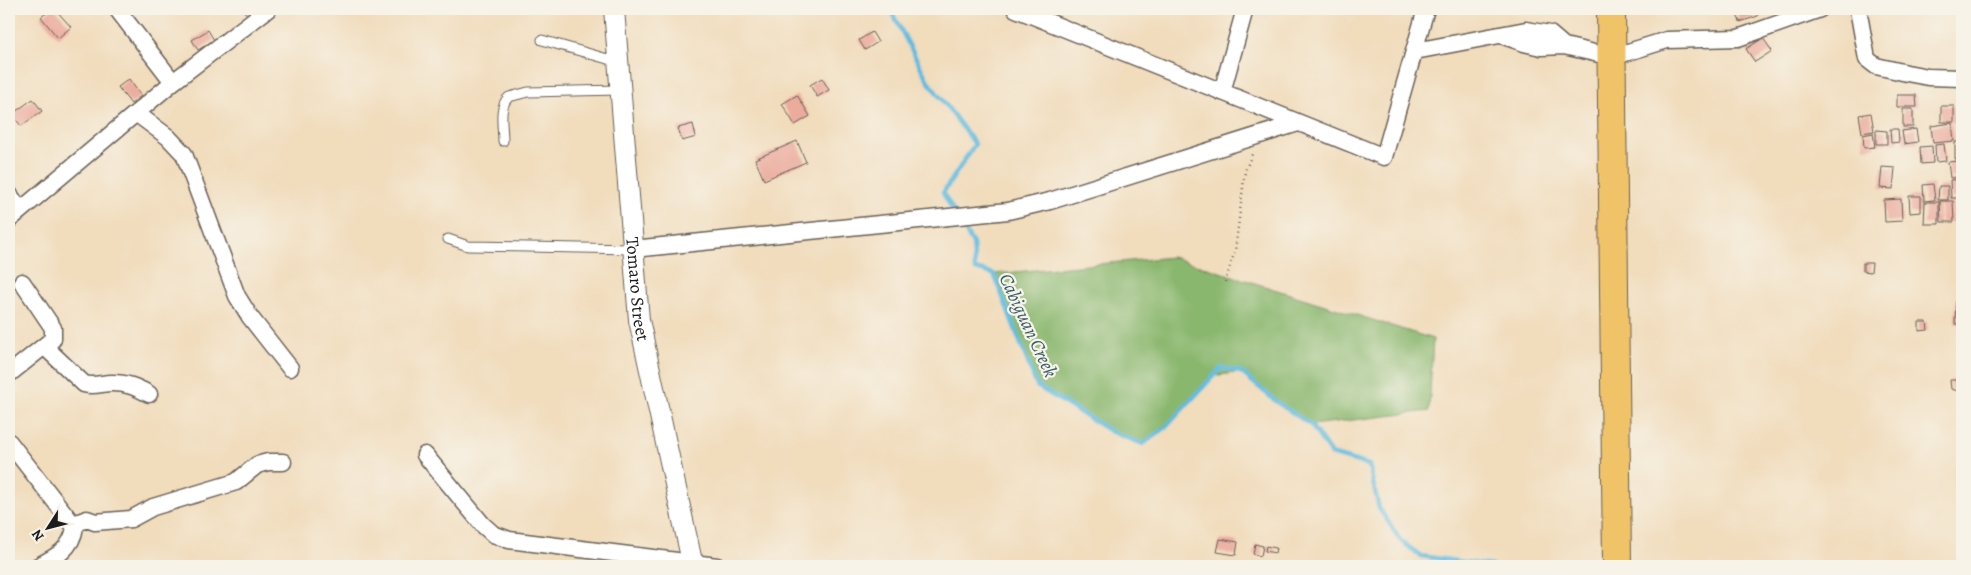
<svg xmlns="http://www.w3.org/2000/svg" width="1971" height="575" font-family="Alegreya,serif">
	<rect width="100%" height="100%" fill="#f7f3e8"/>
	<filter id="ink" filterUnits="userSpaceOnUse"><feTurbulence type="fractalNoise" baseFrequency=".02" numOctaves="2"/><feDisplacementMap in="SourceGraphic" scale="10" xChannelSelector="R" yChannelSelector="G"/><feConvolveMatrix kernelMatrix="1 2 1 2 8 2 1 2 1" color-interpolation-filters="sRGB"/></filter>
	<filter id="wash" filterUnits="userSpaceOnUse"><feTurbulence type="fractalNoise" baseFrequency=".0096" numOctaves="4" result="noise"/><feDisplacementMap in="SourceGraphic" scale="20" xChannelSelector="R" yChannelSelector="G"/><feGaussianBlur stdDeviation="1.12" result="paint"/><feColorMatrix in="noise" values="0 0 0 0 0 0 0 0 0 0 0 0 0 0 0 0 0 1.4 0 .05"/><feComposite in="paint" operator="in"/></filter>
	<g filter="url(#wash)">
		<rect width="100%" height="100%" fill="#f1dcbc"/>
		<path fill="#8ab76e" stroke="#536a45" d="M1172,257L1433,339L1429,411L1311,425L1278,403L1240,372L1213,376L1165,428L1143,444L1112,432L1037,386L994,274Z"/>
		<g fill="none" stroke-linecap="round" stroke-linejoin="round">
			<path stroke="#62bcdf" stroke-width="4.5" d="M890,9L928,81L975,144L943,193L954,212
				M958,219L973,244L975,269L994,274L1037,386L1112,432L1143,444L1165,428L1221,368L1241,372L1278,403L1311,425L1331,454L1369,465L1379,508L1401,541L1421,556L1492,566"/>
		</g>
		<g id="blocks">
			<path fill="#ebac9e" d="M52,9H55L71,27L58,38L41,17Z
				M242,9H262L251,19Z
				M1735,9H1755L1758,16L1740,22Z
				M208,30L214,40L198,50L192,40Z
				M872,32L878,42L865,50L859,40Z
				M1763,38L1772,51L1755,62L1746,49Z
				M822,78L829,90L817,97L810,85Z
				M129,79L141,96L131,104L118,87Z
				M797,95L810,116L795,125L782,104Z
				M1897,95H1916L1917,107H1897Z
				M33,99L42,111L21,126L12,114Z
				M1941,106H1954V122H1941Z
				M1903,109H1913V127H1903Z
				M1871,113L1874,131L1862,133L1859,115Z
				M1952,123L1954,141L1933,143L1931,126Z
				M693,124L696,137L682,141L678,128Z
				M1890,129H1898L1899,142L1891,143Z
				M1916,129L1918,142L1904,144L1902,131Z
				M1876,130L1887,131V144H1876Z
				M1873,133L1875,147L1864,148L1863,135Z
				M797,141L806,162L764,180L755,159Z
				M1955,142H1962V159H1955Z
				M1944,144L1946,161L1936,162L1935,145Z
				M1932,146L1933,163L1921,164L1920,147Z
				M1958,161L1960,177L1950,178L1948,162Z
				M1882,167L1895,168L1893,189L1880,188Z
				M1962,179V198H1951L1950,180Z
				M1933,184L1935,200L1924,201L1923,185Z
				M1939,186H1948V200H1938Z
				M1909,196H1921V212L1910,213Z
				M1901,199L1902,221L1885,222L1884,200Z
				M1940,201H1953L1954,222H1941Z
				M1925,202H1939V224H1924Z
				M1863,263H1872L1871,272L1863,271Z
				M1956,297H1962V324H1955Z
				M1919,322H1927L1928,330L1919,331Z
				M1950,380H1962V392L1951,389Z
				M1220,539L1238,542L1236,555L1217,552Z
				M1255,544L1263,546L1261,556L1253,554Z
				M1266,546L1276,548L1275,553L1265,551Z"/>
		</g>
	</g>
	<g filter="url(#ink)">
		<use href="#blocks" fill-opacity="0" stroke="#675f54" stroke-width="1"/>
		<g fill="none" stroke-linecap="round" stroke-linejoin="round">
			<defs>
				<path id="service" d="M542,40L618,62
					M503,141C503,127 498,106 509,97L528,92L620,90
					M448,239L468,246L633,249"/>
				<path id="minor" d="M117,9L173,82
					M1016,9L1384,157L1426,9
					M1858,9L1867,59L1876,66L1907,73L1928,77L1962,78
					M1501,35L1524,43L1541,47L1564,46L1612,57L1667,40L1738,38L1820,9
					M1415,51L1526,30L1550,34L1564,46
					M1222,92L1245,9
					M136,113L168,137L184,154L237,296L250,317L290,368
					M9,194L20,210
					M9,220L173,82L268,9
					M633,249L1008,211L1050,201L1298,123
					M44,346L84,384C95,387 101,383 112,383C127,383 136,387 149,394
					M9,374L53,339V328L22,282
					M9,442L75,527C72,549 56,557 38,566
					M425,455L483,525L493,534L509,540L717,566
					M75,527L79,522L87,519L95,522L131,519L153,507L236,482L257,465L268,462H283"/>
				<g id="tertiary">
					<path id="s1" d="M614,9L639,320L693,566"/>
				</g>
				<path id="trunk" d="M1611,9L1617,566"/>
			</defs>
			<use href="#service" stroke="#675f54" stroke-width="11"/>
			<use href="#minor" stroke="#675f54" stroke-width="19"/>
			<use href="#tertiary" stroke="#675f54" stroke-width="22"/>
			<use href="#trunk" stroke="#675f54" stroke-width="30"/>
			<path stroke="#675f54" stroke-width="2.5" stroke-dasharray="1 4" stroke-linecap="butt" d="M1225,282L1235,251L1245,171L1253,152"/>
			<use href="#service" stroke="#fff" stroke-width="9"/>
			<use href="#minor" stroke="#fff" stroke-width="16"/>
			<use href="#tertiary" stroke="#fff" stroke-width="20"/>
			<use href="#trunk" stroke="#f1c369" stroke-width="28"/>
		</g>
	</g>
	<g text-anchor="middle" stroke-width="4.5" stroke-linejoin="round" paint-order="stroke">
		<g font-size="18" fill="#1c1c1c" stroke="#f7f3e8">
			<text dy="6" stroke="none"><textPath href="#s1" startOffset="281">Tomaro Street</textPath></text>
		</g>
		<g font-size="19" font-style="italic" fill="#385c6a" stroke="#f7f3e8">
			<text transform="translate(1029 325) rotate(65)" y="7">Cabiguan Creek</text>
		</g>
	</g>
	<rect width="1971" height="575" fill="none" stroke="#f7f3e8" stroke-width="30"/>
	<g transform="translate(48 528) rotate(234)" stroke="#f7f3e8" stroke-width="4" paint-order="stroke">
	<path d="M0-4L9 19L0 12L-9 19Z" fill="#1c1c1c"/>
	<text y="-8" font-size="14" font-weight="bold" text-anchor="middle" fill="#1c1c1c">N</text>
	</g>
</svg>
